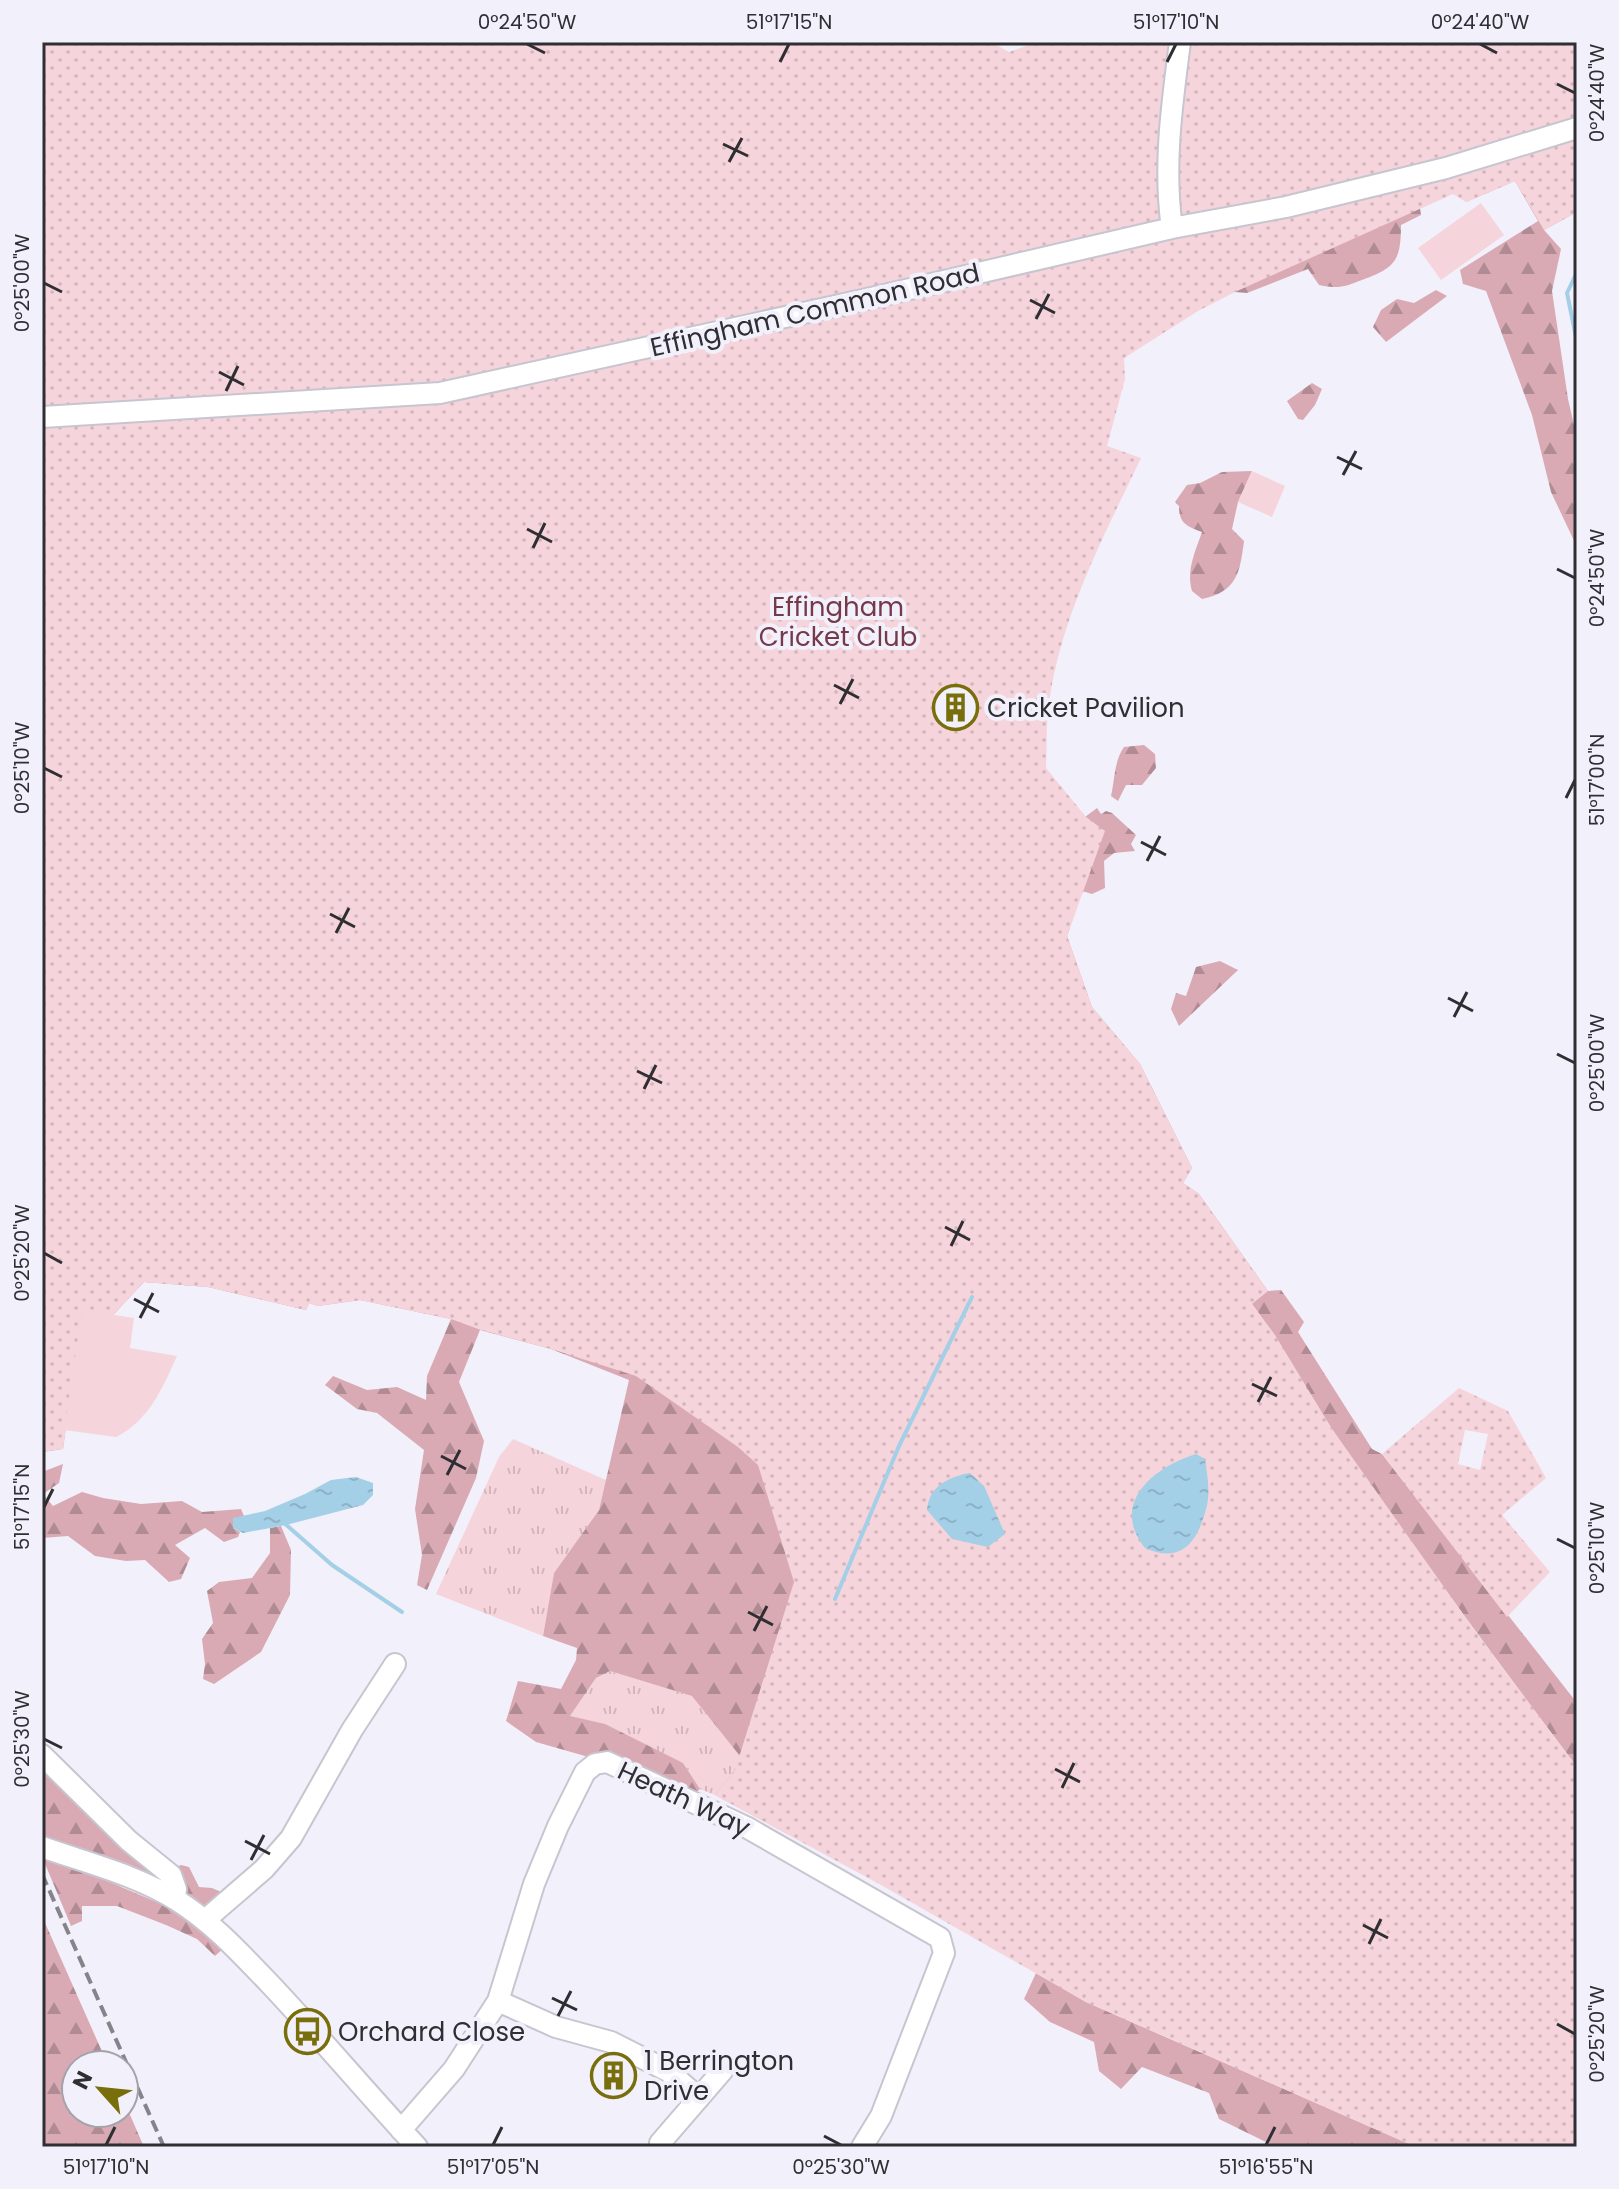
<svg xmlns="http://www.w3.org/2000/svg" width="1619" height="2189" font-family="Poppins,sans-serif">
	<defs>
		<pattern id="grass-tufts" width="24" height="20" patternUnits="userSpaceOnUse" patternTransform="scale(2)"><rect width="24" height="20" fill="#f6d4db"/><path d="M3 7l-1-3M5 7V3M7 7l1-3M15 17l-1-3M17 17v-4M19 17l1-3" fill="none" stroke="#d3b6bc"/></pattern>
		<pattern id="forest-firs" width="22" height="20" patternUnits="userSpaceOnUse" patternTransform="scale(2)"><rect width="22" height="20" fill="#d9aab4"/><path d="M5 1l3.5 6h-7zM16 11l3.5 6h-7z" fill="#b08b93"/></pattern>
		<pattern id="park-dots" width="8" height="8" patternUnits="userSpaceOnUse" patternTransform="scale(2)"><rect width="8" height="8" fill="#f6d4db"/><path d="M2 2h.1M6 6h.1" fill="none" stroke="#d3b6bc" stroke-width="1.8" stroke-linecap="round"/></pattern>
		<pattern id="water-ripples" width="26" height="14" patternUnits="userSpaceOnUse" patternTransform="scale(2)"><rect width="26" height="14" fill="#a3cfe7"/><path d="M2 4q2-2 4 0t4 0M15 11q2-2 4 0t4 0" fill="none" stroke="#8db2c7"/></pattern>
	</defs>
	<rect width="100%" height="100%" fill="#f2f0fa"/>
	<path fill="url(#grass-tufts)" d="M513,1439L606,1480L599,1510L554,1573L543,1636L436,1594L499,1457Z
		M610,1671L693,1696L741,1756L735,1770L715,1795L700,1789L683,1763L570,1716L596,1678Z"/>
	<path fill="url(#forest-firs)" d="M1505,161L1577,212L1544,230L1561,249L1552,291L1568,399L1577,438V547L1551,492L1532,415L1486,291L1463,284L1460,270L1538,221L1515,181L1466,202Z
		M1376,194L1420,208L1421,215L1401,225C1401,261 1395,268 1362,280C1344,287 1339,289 1319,285L1308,269L1247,293L1235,292Z
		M1436,290L1447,296L1386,342L1373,327L1381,310L1397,299L1414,303Z
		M1312,383L1322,389L1315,405L1303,420L1298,419L1287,401Z
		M1252,471L1238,502L1232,529L1244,541C1240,572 1237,592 1202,599L1192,591C1186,571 1195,552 1202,532C1186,526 1179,523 1179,506L1175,502L1187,485L1200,483L1222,472Z
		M1144,745L1155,754L1156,768L1142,785H1126L1118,801L1111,796C1115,779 1114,761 1124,747Z
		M1046,769L1085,817L1097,808L1101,814L1106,811L1112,813L1136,835L1131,844L1135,851L1114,853L1104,861L1105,888L1092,894L1082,891L1067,936L1092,1007L1140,1064L1192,1168L1183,1183L1199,1194L1268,1291L1281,1290L1304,1322L1298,1332L1372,1449L1382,1454L1577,1703V1767C1494,1657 1412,1546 1334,1432C1305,1390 1283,1345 1252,1304L1073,1030Z
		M1220,961L1238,970L1179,1026L1171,1009L1176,993L1186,996L1196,967Z
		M766,1155L812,1847L715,1795L735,1770L740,1756L692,1696L610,1671L596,1678L570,1716L605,1724L683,1763L700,1789L680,1807L607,1773L585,1756L536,1742L506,1721L518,1681L561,1689L576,1660L577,1648L543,1636L554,1573L599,1510L629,1380L551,1349L480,1330L459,1382L484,1441L476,1478L427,1590L417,1585L422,1555L415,1509L424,1450L377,1413L357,1409L325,1385L333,1376L367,1390L397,1387L426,1400L427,1376L451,1319L360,1300L318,1306L309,1303L306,1310L208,1287L144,1282L113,1315L82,1311L63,1449L42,1452V1235Z
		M63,1464L59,1483L43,1494L53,1506L82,1492L103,1498L141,1504L182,1501L202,1512L241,1509L244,1516L233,1519V1528L240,1532L238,1537L224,1542L205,1528L175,1545L190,1558L181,1579L169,1582L145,1560L126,1561L95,1556L68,1536L42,1538V1472Z
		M281,1526L291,1550L290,1595L261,1652L214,1684L203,1679L205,1664L202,1639L213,1623L207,1591L219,1582L252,1578L270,1553V1528Z
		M42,1761L165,1881V1887C126,1867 89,1849 46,1839L42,1829Z
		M43,1859L79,1869L173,1909L225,1947L215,1956L197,1939L166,1925L117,1906H82V1921L71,1926Z
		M181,1865L189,1867L199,1887L212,1888L226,1894L205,1913L182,1897L172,1869Z
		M42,1916L108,2065H76V2113H124V2101L144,2147H42Z
		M1036,1973L1086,2002L1416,2147H1271L1270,2144L1219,2119L1209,2093L1142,2067L1121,2089L1099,2071L1094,2042L1050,2022L1024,1999Z"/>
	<path fill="url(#park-dots)" fill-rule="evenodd" d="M42,42H991L1009,52L1037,42H1577V212L1544,230L1515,181L1466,202L1453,194L1235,292L1198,311L1124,358L1125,379L1107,446L1141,458C1103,538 1057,623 1048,713C1046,731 1047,750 1046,768L1086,817L1105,831L1067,936L1092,1007L1140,1064L1192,1168L1183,1183L1199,1194L1268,1291L1252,1304L1275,1335L1332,1429L1478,1635L1577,1767V2147H1416L1086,2002L881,1885L715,1795L735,1770L794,1582L758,1465L738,1447L636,1376L551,1349L481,1330L451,1319L360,1300L318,1306L309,1303L306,1310L208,1287L144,1282L113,1315L82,1311L63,1449L42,1452Z
		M1459,1388L1508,1411L1546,1478L1502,1515L1550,1572L1507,1617L1382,1454ZM1465,1430L1488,1434L1480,1470L1458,1464Z"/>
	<path fill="#f6d4db" d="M1481,203L1504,235L1441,280L1418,248Z
		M1252,471L1285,486L1272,517L1238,502Z
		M82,1310L134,1318L130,1348L177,1356C163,1387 149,1421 116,1437L64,1430Z"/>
	<path fill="url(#water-ripples)" d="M1196,1454L1205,1459C1207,1474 1211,1493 1206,1509C1197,1543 1181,1564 1145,1548C1109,1503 1154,1467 1196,1454Z
		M970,1473L984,1486L1005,1534L988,1547L952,1539L927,1510C929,1487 947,1477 970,1473Z
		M356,1477L373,1483V1495L363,1505L286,1525L243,1533L233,1528V1518L265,1511L305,1494L331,1480Z"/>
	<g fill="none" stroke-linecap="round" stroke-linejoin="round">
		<path stroke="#a3cfe7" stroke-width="4" d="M1577,272L1567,293L1577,342
			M283,1522L332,1565L402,1612
			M835,1599L899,1446L972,1297"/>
		<defs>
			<path id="minor" d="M1172,228C1163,166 1172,104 1180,42
				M42,417L440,393L867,299L1172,228L1286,207L1446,168L1577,128
				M42,1755L129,1841L171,1875L176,1889L175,1899
				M42,1847C87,1863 137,1875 178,1901C214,1924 240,1953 269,1983C320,2037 367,2093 417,2147
				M205,1920L264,1869L291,1838L352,1730L395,1664
				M498,2001L556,2027L611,2042L668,2071L699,2098
				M401,2130L454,2069L498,2001L534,1884L558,1826L585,1772L595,1764L607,1762L746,1827L940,1938L944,1953L881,2116L862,2147
				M660,2143L723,2070"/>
		</defs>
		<use href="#minor" stroke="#c7c5cf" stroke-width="24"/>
		<use href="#minor" stroke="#fff" stroke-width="20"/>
		<path stroke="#85848a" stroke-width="4" stroke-dasharray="12 6" stroke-linecap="butt" d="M42,1874L164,2147"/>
	</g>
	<path fill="none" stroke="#2f2e32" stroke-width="3" d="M527,44L545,53M1480,44L1497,53M780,62L789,44M1167,62L1176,44M1557,84L1575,93M723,144L748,156M729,162L742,138M44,283L62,292M1030,300L1055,313M1036,319L1049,294M219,372L244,385M226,391L238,366M1337,457L1362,469M1343,475L1356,451M527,529L552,542M533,548L545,523M1557,569L1575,578M834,685L859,698M840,704L853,679M44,768L62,777M1566,798L1575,780M1141,842L1166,855M1147,861L1160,836M330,914L355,927M336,933L349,908M1448,998L1473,1011M1454,1017L1467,992M1557,1054L1575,1063M637,1071L662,1083M644,1089L656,1065M945,1227L970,1240M951,1246L963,1221M44,1253L62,1263M134,1299L159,1312M140,1318L153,1293M1252,1384L1277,1396M1258,1402L1271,1377M441,1456L466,1469M447,1475L460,1450M44,1507L53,1489M1557,1539L1575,1548M748,1612L773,1625M754,1631L767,1606M44,1739L62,1748M1055,1769L1080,1782M1062,1788L1074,1763M245,1841L270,1854M251,1860L264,1835M1363,1925L1388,1938M1369,1944L1381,1919M552,1998L577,2010M558,2016L571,1991M1557,2024L1575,2034M824,2136L841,2145M106,2145L115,2127M493,2145L502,2127M1266,2145L1275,2127"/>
	<defs>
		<symbol id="building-ring" viewBox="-11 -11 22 22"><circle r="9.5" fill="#f2f0fa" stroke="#786e0b" stroke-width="1.5"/><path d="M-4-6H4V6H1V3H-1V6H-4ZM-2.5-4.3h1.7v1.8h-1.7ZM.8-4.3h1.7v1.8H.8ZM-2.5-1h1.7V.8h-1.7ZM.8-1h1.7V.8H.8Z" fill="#786e0b"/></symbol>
		<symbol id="bus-ring" viewBox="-11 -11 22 22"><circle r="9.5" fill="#f2f0fa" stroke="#786e0b" stroke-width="1.5"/><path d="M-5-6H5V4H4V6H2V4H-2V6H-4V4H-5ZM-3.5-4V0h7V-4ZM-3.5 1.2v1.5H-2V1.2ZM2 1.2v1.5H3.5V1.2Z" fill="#786e0b"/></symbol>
	</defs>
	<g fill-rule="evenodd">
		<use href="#building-ring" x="930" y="682" width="51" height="51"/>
		<use href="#bus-ring" x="282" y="2006" width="51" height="51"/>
		<use href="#building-ring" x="588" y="2050" width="51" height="51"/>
	</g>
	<g text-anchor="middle" stroke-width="8" stroke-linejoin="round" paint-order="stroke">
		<g font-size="26" fill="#2f2e32" stroke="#f2f0fa">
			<text transform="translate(815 310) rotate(-13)" y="9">Effingham Common Road</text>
			<text transform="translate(684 1799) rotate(25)" y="9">Heath Way</text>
		</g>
		<g font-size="26" fill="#76394a" stroke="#f2f0fa">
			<text x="838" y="616">Effingham<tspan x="838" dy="30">Cricket Club</tspan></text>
		</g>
		<g font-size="26" fill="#2f2e32" stroke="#f2f0fa" text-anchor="start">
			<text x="987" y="717">Cricket Pavilion</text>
			<text x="338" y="2041">Orchard Close</text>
			<text x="644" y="2070">1 Berrington<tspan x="644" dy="30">Drive</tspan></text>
		</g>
	</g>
	<rect width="1619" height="2189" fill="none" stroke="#f2f0fa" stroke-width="88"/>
	<g transform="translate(100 2089) rotate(297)"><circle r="38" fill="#f2f0fa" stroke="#a4a2aa" stroke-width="2"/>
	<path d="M0-6L14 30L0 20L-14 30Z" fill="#786e0b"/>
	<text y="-12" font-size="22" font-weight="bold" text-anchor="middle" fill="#2f2e32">N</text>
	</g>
	<rect x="44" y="44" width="1531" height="2101" fill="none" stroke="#2f2e32" stroke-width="3"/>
	<g font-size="20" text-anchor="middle" fill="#2f2e32">
		<text x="527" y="29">0°24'50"W</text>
		<text x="789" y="29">51°17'15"N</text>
		<text x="1176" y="29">51°17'10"N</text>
		<text x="1480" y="29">0°24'40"W</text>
		<text transform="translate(1597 93) rotate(-90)" y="7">0°24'40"W</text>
		<text transform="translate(22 283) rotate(-90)" y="7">0°25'00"W</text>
		<text transform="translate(1597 578) rotate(-90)" y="7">0°24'50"W</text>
		<text transform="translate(22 768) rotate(-90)" y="7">0°25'10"W</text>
		<text transform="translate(1597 780) rotate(-90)" y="7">51°17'00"N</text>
		<text transform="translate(1597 1063) rotate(-90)" y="7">0°25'00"W</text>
		<text transform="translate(22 1253) rotate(-90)" y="7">0°25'20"W</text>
		<text transform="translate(22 1507) rotate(-90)" y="7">51°17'15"N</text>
		<text transform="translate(1597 1548) rotate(-90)" y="7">0°25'10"W</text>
		<text transform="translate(22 1739) rotate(-90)" y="7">0°25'30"W</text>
		<text transform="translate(1597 2034) rotate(-90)" y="7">0°25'20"W</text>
		<text x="106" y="2174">51°17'10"N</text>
		<text x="493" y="2174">51°17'05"N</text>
		<text x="841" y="2174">0°25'30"W</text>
		<text x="1266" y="2174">51°16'55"N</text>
	</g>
</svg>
